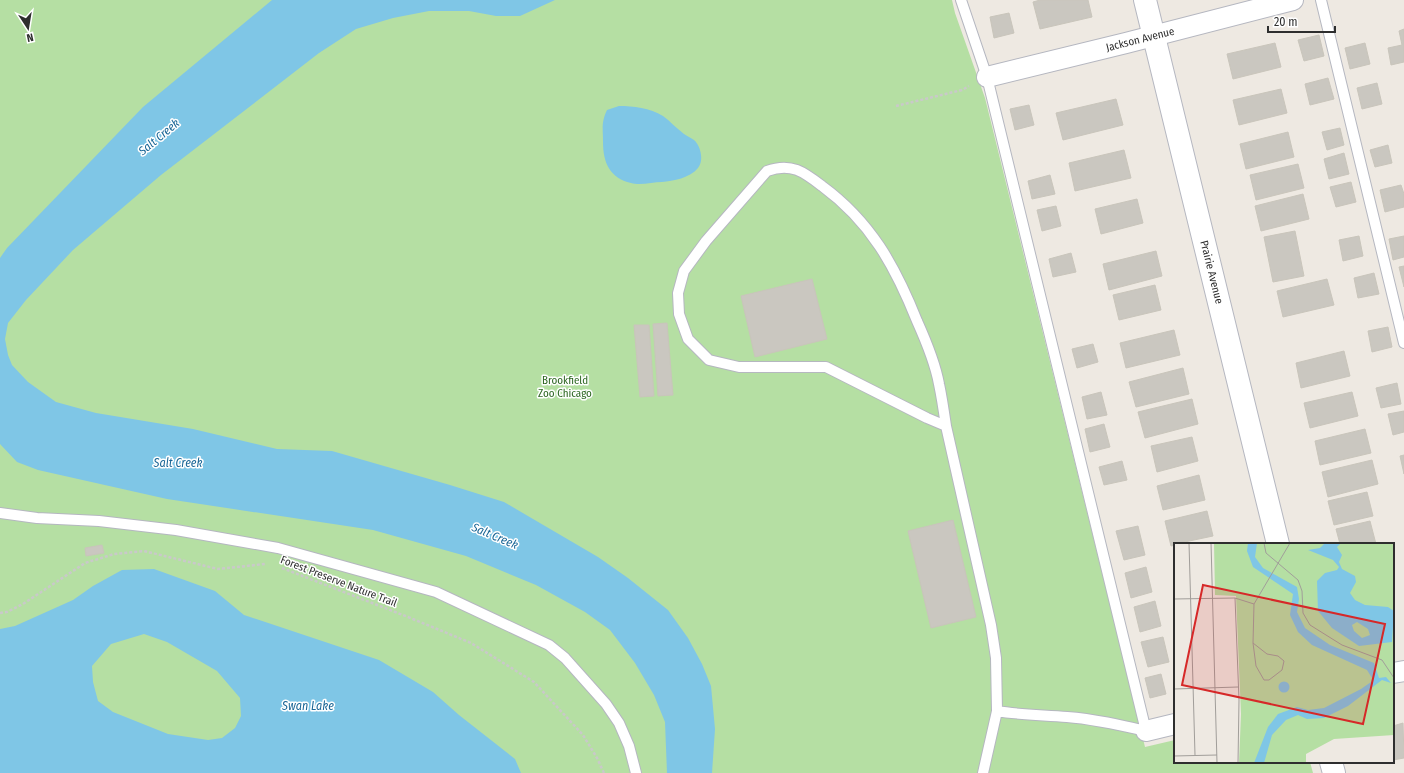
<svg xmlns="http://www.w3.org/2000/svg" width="1404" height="773" font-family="'Fira Sans Condensed',sans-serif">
	<rect width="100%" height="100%" fill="#eee9e2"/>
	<path fill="#b5dfa3" d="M0,0H952L955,13L985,98L1145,747L1175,740V762H1310L1313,773H0Z"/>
	<path fill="#7fc6e6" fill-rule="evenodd" d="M272,0H555L520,16H496L469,11H429L393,18L356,29L319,53L161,175L73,250L26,300L8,323L5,339L8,355L12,365L28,382L56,402L96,413L193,429L277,449L332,451L450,485L504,502L598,557L628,578L668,610L688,638L702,664L711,686L715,729L712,773H667L665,722L654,695L635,663L610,630L585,612L536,585L466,556L373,530L167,499L38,470L17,462L0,444V258L7,248L143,107Z
		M619,106C633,106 650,108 663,116C670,121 676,128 684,134C687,136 691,138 694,140C701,146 704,161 698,168C690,178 673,181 662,182C653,182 640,186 631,183C610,178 603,163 603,142C603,128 601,123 607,110Z
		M154,569L215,591L244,615L379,660L433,692L459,715L515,759L521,773H0V629L15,626L73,600L93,586L122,570ZM144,634L167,642L217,671L240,698L241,716L235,728L222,738L208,740L168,734L113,712L98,701L93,682L92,666L111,644Z"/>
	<path fill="#cac7c0" stroke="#c9c5bb" d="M1040,0H1088L1092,17L1040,29L1033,2Z
		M1009,13L1014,33L994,38L990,17Z
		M1404,29V62L1391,65L1388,48L1402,45L1399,31Z
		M1319,35L1324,56L1304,61L1298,40Z
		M1275,43L1281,67L1233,79L1227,54Z
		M1365,43L1370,64L1350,69L1345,48Z
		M1328,78L1334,99L1310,105L1305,84Z
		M1377,83L1382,104L1362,109L1357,88Z
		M1281,89L1287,113L1239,125L1233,100Z
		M1116,99L1123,125L1063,140L1056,113Z
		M1029,105L1034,125L1015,130L1010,109Z
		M1340,128L1344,145L1327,150L1322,132Z
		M1288,132L1294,157L1246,169L1240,144Z
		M1388,145L1392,163L1375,167L1370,150Z
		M1124,150L1131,178L1075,191L1069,163Z
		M1344,153L1349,174L1329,179L1324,159Z
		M1298,164L1304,188L1256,200L1250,175Z
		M1050,175L1055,194L1032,199L1028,181Z
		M1351,182L1356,202L1336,207L1330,187Z
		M1401,185L1404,194V207L1385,212L1380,190Z
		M1303,194L1309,219L1261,231L1255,206Z
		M1137,199L1143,223L1101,234L1095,209Z
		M1056,206L1061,226L1042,231L1037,210Z
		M1295,231L1304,276L1273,282L1264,237Z
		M1359,236L1363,256L1343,261L1339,240Z
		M1404,236V257L1393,260L1389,239Z
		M1156,251L1162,276L1109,290L1103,264Z
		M1071,253L1076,272L1053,277L1049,259Z
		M1404,266V287L1399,267Z
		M1374,273L1379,294L1358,298L1354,278Z
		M812,279L827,339L755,357L741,296Z
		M1327,279L1334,305L1283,317L1277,291Z
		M1155,285L1161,310L1119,320L1113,295Z
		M667,323L673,395L658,396L653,324Z
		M634,325H649L654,396L640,397Z
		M1388,327L1392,347L1372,352L1368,331Z
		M1174,330L1180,355L1126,368L1120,343Z
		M1093,344L1098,362L1077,368L1072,349Z
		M1344,351L1350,376L1301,388L1296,363Z
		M1183,368L1189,394L1136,407L1129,382Z
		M1397,383L1401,404L1381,408L1376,388Z
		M1101,392L1107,415L1087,419L1082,397Z
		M1352,392L1358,416L1310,428L1304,403Z
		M1192,399L1198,424L1145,438L1138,412Z
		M1404,411V432L1393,435L1388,414Z
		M1104,424L1110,447L1090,452L1085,429Z
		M1365,429L1371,453L1320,465L1315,441Z
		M1192,437L1198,461L1157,472L1151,446Z
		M1404,455V474L1400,456Z
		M1372,460L1378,484L1328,497L1322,472Z
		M1122,461L1127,480L1104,485L1099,467Z
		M1199,475L1205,500L1163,510L1157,486Z
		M1367,492L1373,516L1334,525L1328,501Z
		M1207,511L1213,536L1175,544V545L1171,546L1165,521Z
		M953,520L976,617L931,628L908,531Z
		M1370,521L1376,544H1340L1336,529Z
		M1138,526L1145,555L1124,560L1116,531Z
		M102,545L104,553L86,556L85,548Z
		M1146,567L1152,592L1131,598L1125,573Z
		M1155,601L1161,626L1140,632L1134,607Z
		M1163,637L1169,662L1148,667L1141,642Z
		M1161,674L1166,694L1150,698L1145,678Z
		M1403,723L1404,758L1393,760V726Z"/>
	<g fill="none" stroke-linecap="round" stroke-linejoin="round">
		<defs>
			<path id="service" d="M1321,0L1404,343
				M946,426C944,412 942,398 939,384C935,362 926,341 917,321C895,266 871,222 822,186C804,172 791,162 767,171L706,241L684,271L678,293L679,314L688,339L709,360L739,367H826L927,418L946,426L991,625L996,658L997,711C1020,715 1044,715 1067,717C1094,719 1120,725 1146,731L987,77L961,0
				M0,513L37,518L99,521L176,530L278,548L436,592L549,645L565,658L606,704L619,723L629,746L636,773
				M983,773L997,711"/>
			<path id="minor" d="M987,77L1126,43L1293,0
				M1393,673L1404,671
				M1146,731L1175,724"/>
			<path id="tertiary" d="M1145,0L1278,544
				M1331,762L1334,773"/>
		</defs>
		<use href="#service" stroke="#b5b7c0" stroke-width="12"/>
		<use href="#minor" stroke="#b5b7c0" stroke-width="22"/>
		<use href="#tertiary" stroke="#b5b7c0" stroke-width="24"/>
		<path stroke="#c9c9c9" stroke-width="2.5" stroke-dasharray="3 2" stroke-linecap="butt" d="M896,106L962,90L969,86
			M282,568L408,617L471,643L534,682L583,735L597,758L604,773
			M0,613L7,612L23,604L85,563L114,554L144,551L218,569L265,564"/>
		<use href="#service" stroke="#fff" stroke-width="10"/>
		<use href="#minor" stroke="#fff" stroke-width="20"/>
		<use href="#tertiary" stroke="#fff" stroke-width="22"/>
	</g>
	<g text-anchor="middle" stroke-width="3" stroke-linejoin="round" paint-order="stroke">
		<g font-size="11" fill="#2e2e2e" stroke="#fff">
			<text transform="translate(1140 39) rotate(-14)" y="4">Jackson Avenue</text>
			<text transform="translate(1212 272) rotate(76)" y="4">Prairie Avenue</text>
			<text transform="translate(339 581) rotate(21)" y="4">Forest Preserve Nature Trail</text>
		</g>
		<g font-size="11" fill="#2d6722" stroke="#fff">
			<text x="565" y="384">Brookfield<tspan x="565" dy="13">Zoo Chicago</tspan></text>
		</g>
		<g font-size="12" font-style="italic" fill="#196696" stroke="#fff">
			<text transform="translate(159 137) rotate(-40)" y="4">Salt Creek</text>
			<text x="178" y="467">Salt Creek</text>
			<text transform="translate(495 536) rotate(23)" y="4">Salt Creek</text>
			<text x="308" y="710">Swan Lake</text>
		</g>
	</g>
	<g transform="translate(1174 543)">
		<rect width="220" height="220" fill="#eee9e2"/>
		<path d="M40,0H220V192L160,196L132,211V220H65L67,171L62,53L41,52Z" fill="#b5dfa3"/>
		<path d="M74,0H83L81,14L89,25L123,44L125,56L123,69L131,85L156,102L200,120L205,135L212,134L217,140L208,137L174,163L150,175L133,176L124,172L112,177L98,192L90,220H80L94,184L104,171L123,164L134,167L150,165L187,146L197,139L198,135L193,127L138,102L124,89L116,72L119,51L79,24L73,8ZM151,0H167L163,4L168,12L165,19L168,26L181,33L182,39L176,50L181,57L191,62L214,64L220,68L218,99L185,103L158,85L144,68L143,38L151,30L163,27L165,24L159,17L134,7L146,5ZM183,79L194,86L196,92L188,95L180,88L178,82ZM104.5 144a5.5 5.5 0 1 1 11 0a5.5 5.5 0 1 1-11 0Z" fill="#7fc6e6" fill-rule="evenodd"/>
		<path fill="none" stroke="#a19e9a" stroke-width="1" d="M15,0L21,212M37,0L43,220M90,0L92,10L124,37L128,48L129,70L136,82L168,102L208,117L220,135M61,55L65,157L64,220M0,56L61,55L80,61L79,100L93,111L104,113L110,118L108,127L95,137H90L82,123L79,100M80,61L116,0M0,146L64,144M0,213L43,212"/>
		<path fill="#d62828" fill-opacity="0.15" stroke="#d62828" stroke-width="2" d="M29,42L211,81L189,181L8,142Z"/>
		<rect width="220" height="220" fill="none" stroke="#2e2e2e" stroke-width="2"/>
	</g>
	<g transform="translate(28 28) rotate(168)" stroke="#ffffff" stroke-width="3" paint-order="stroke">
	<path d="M0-3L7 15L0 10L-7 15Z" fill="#2e2e2e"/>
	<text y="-6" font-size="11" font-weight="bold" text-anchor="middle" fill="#2e2e2e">N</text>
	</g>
	<path d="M1268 26v6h67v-6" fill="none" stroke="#2e2e2e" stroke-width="2"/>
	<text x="1274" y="26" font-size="12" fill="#2e2e2e" stroke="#ffffff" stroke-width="3" paint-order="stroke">20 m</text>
</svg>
